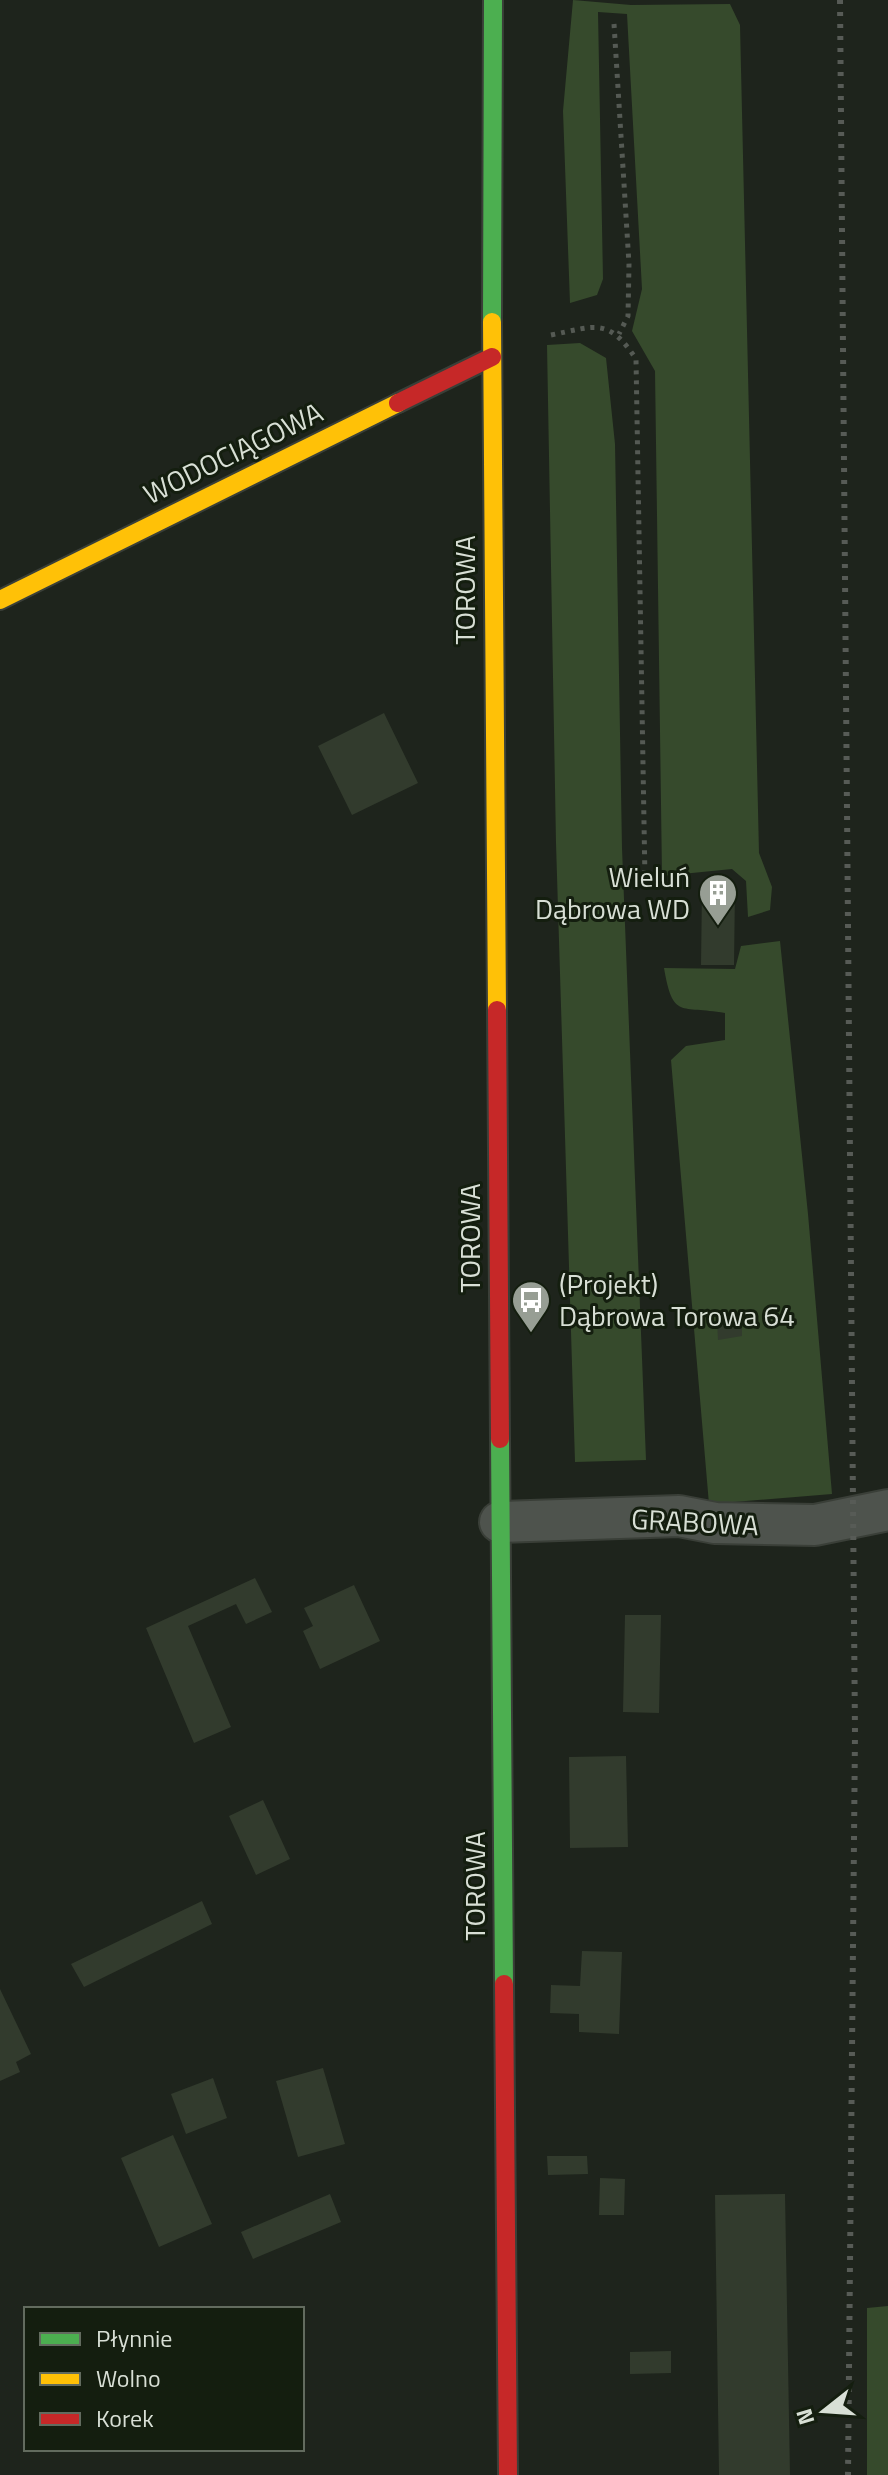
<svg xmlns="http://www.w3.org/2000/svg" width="888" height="2475" font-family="'Titillium Web',sans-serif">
	<rect width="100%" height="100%" fill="#1e241c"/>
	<path fill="#364a2c" d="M573,0L631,5L730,4L740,25L759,853L772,887L770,910L748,917L746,881L732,869L662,876L655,371L632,331L642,289L627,14L598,12L603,279L597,295L570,303L563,111Z
		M580,343L606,358L615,444L622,848L646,1460L575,1462L556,843L547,345Z
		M780,941L808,1214L832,1494L709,1504L671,1060L686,1046L725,1040V1013C680,1005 673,1020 664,968L735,969L741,946Z
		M888,2306V2475H867V2308Z"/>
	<path fill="#323b2d" d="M384,713L418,783L352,815L318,746Z
		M702,888H735L734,965H701Z
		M730,1320V1325H742V1336L718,1340L717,1321Z
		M255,1578L272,1612L246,1624L236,1604L188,1626L231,1727L194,1743L146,1628Z
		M354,1585L380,1641L320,1669L303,1631L313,1626L304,1608Z
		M625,1615H661L659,1713L623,1712Z
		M626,1756L628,1847L570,1848L569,1757Z
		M263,1800L290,1859L256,1875L229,1816Z
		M202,1901L212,1924L84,1987L71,1964Z
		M582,1951L622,1952L619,2034L579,2032V2014L550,2013L551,1985L580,1986Z
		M0,1989L31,2054L16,2062L20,2072L0,2081Z
		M323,2068L345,2144L298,2157L276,2081Z
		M213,2078L227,2118L186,2134L171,2094Z
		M173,2135L212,2224L159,2247L121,2158Z
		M547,2156H587L588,2174L548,2175Z
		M600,2178L625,2179L624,2215H599Z
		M330,2194L341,2222L253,2259L241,2232Z
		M785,2194L790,2475H719L715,2195Z
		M671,2351V2373L630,2374V2352Z"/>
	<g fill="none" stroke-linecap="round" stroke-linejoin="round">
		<defs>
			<path id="street" d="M500,1522L679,1516L715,1523L815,1525L888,1510"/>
			<path id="fast" d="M492,322L493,0
				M500,1439L504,1984"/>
			<path id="slow" d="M492,322L497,1010
				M0,600L398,403"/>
			<path id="jam" d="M398,403L492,357
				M497,1010L500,1439
				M504,1984L508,2475"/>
		</defs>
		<use href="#street" stroke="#3a3f38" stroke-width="44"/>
		<use href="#fast" stroke="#3a3f38" stroke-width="22"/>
		<use href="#slow" stroke="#3a3f38" stroke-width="22"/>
		<use href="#jam" stroke="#3a3f38" stroke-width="22"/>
		<path stroke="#555a54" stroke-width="5" stroke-dasharray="4 6" stroke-linecap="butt" d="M614,24L629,264L628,316L619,334
			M551,335C596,326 608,317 636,359L645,880"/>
		<use href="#street" stroke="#4e534d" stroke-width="40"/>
		<use href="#fast" stroke="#4caf50" stroke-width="18"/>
		<use href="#slow" stroke="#ffc107" stroke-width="18"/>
		<use href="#jam" stroke="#c62828" stroke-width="18"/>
		<path stroke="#575b56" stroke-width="6" stroke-dasharray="4 8" stroke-linecap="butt" d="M840,0L855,1734L848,2475"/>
	</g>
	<defs>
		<symbol id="building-pin" viewBox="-11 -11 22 30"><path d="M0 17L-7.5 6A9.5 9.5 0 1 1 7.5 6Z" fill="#979e94" stroke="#141e0f"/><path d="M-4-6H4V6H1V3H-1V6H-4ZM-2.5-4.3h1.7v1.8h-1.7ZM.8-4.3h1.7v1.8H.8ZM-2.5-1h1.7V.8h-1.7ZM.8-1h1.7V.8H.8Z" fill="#fff"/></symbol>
		<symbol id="bus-pin" viewBox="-11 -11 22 30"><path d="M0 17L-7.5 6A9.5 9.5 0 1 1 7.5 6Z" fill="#979e94" stroke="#141e0f"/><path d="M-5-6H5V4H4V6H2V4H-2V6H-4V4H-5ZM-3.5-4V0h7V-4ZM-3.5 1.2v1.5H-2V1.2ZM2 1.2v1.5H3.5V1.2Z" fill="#fff"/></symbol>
	</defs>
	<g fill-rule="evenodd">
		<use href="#building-pin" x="696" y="871" width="44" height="60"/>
		<use href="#bus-pin" x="509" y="1278" width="44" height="60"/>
	</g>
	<g text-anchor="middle" stroke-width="6" stroke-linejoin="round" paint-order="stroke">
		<g font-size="28" fill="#d8dfd5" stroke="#141e0f">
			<text transform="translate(233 453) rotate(-26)" y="10">WODOCIĄGOWA</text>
			<text transform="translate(465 590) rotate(-90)" y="10">TOROWA</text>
			<text transform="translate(470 1238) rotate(-90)" y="10">TOROWA</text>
			<text transform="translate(695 1522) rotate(3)" y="10">GRABOWA</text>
			<text transform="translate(475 1886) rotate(-90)" y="10">TOROWA</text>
		</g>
		<g font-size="28" fill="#d8dfd5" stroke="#141e0f" text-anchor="end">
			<text x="690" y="887">Wieluń<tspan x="690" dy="32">Dąbrowa WD</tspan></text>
			<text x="559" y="1294" text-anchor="start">(Projekt)<tspan x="559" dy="32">Dąbrowa Torowa 64</tspan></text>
		</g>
	</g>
	<rect x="24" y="2307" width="280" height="144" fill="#141e0f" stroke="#626b5e" stroke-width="2"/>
	<rect x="40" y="2333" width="40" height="12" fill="#4caf50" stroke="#626b5e" stroke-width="2"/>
	<text x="96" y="2347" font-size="24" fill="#d8dfd5">Płynnie</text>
	<rect x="40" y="2373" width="40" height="12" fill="#ffc107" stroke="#626b5e" stroke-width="2"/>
	<text x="96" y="2387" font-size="24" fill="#d8dfd5">Wolno</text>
	<rect x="40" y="2413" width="40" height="12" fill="#c62828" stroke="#626b5e" stroke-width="2"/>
	<text x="96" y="2427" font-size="24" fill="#d8dfd5">Korek</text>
	<g transform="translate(824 2411) rotate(253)" stroke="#141e0f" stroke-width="6" paint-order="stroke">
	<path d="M0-6L14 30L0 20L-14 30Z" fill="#d8dfd5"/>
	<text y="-12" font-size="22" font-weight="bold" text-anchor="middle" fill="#d8dfd5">N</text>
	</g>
</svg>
